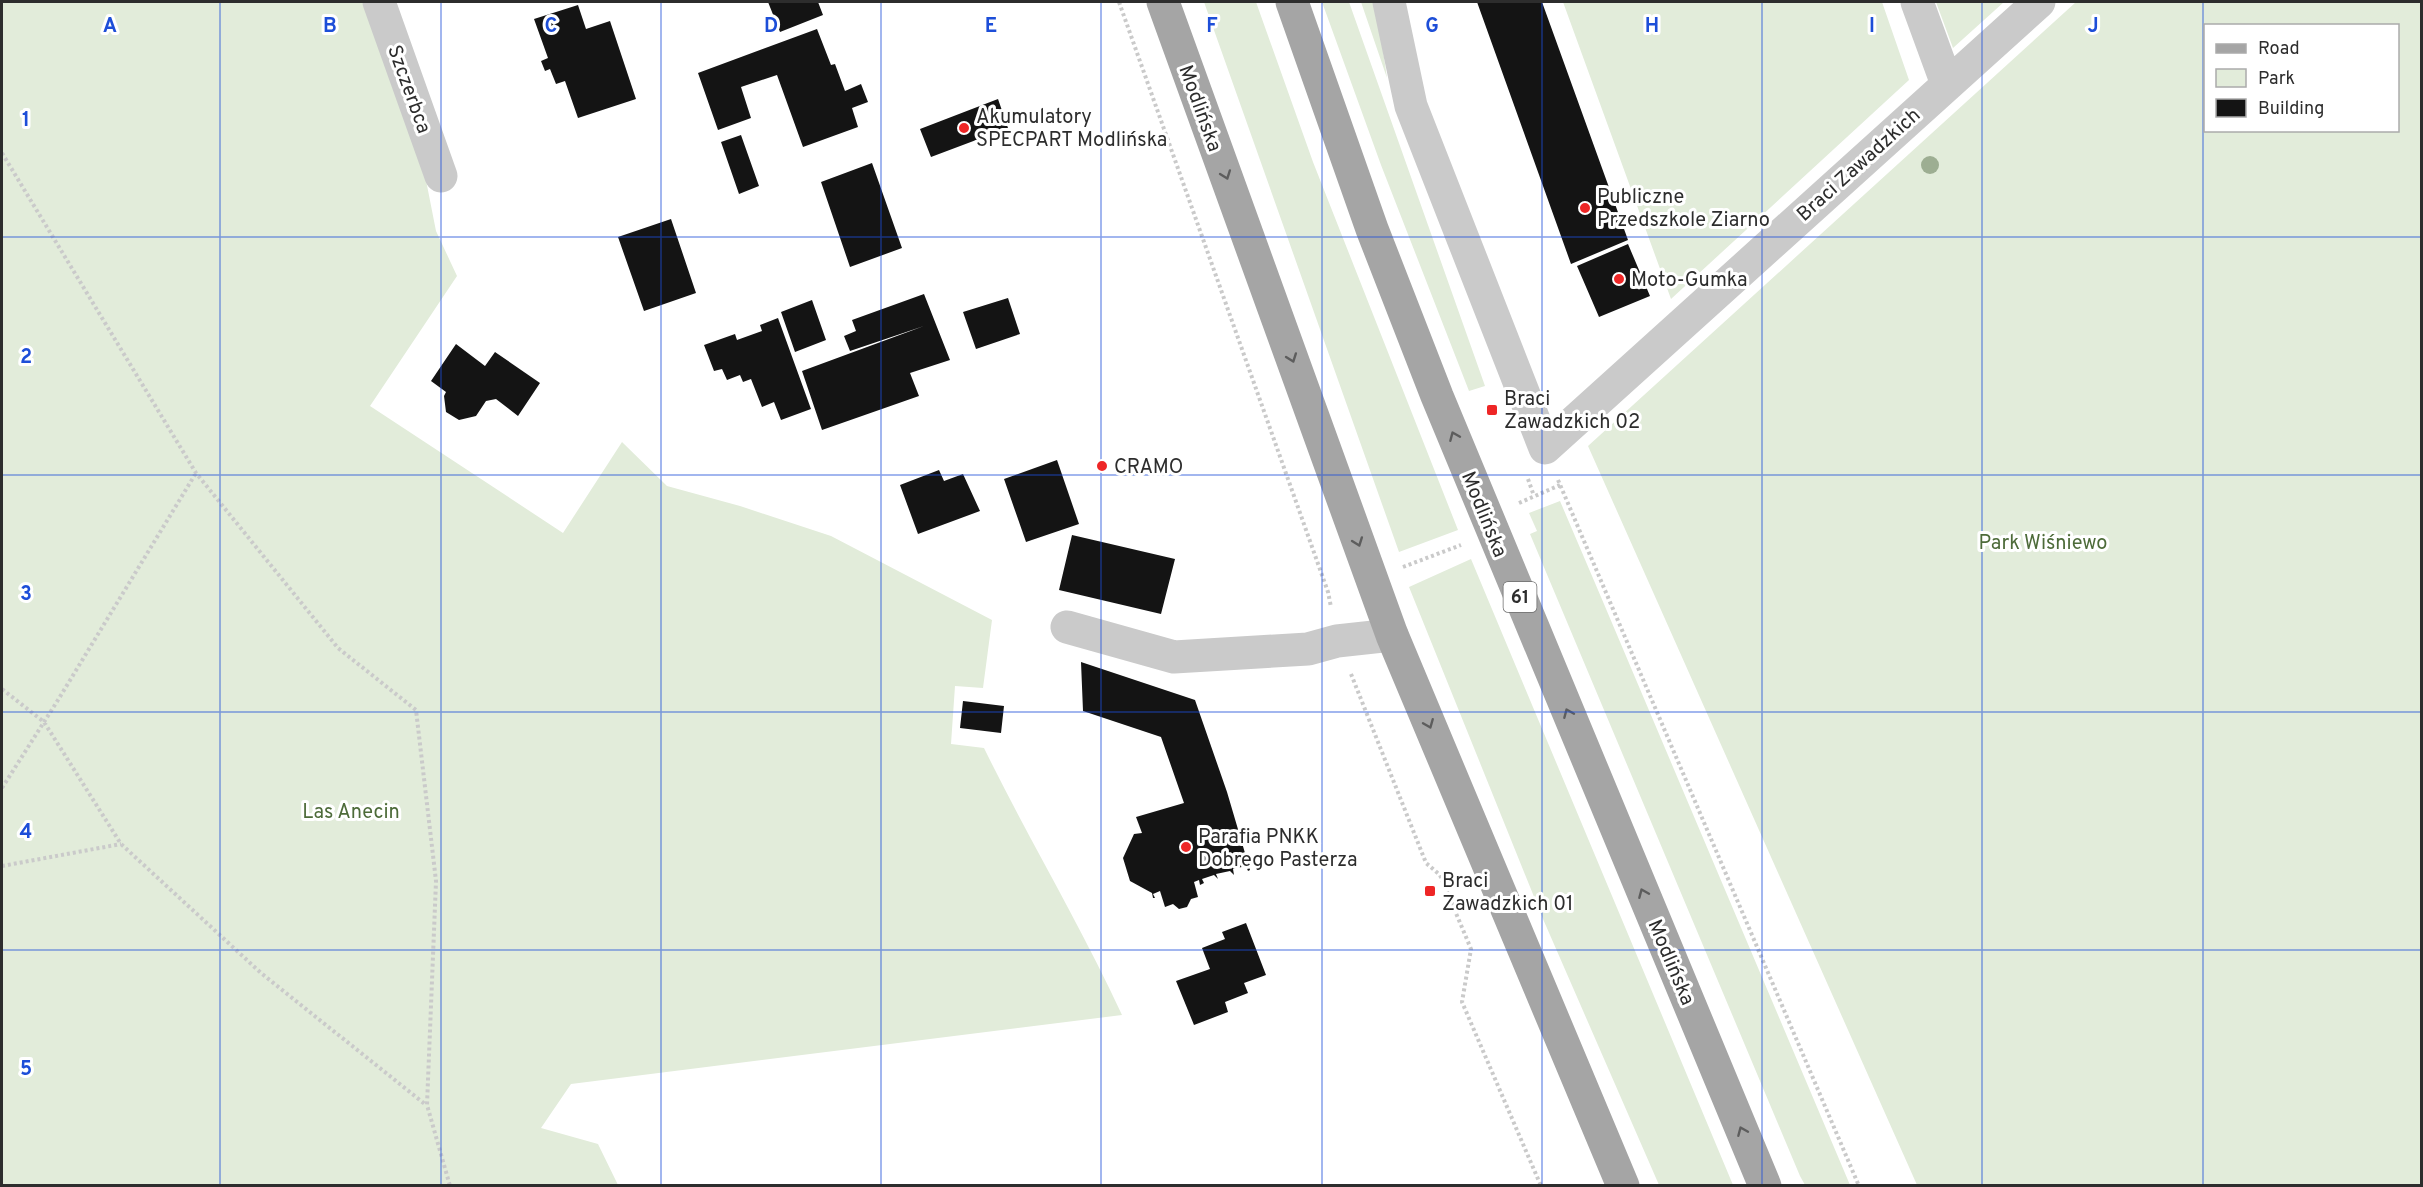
<svg xmlns="http://www.w3.org/2000/svg" width="2423" height="1187" font-family="Overpass,sans-serif">
	<rect width="100%" height="100%" fill="#fff"/>
	<path fill="#e2ecda" fill-rule="evenodd" d="M2,2H364L423,165L436,231L457,276L370,406L563,533L622,442L667,486L740,506L831,536L992,620L983,688L955,686L951,744L984,748C1028,838 1080,924 1122,1015L571,1084L541,1128L598,1144L618,1185L2,1186Z
		M1204,2H1256L1313,162L1458,530L1399,552Z
		M1322,2H1349L1485,386L1469,391L1381,165Z
		M1361,2H1376L1387,78Z
		M1563,2H1882L1909,80L1671,299Z
		M1936,2H2004L1953,48Z
		M2076,2H2421V1185H1917L1588,446ZM2206,26H2398V130H2206Z
		M1560,501L1601,597L1850,1185H1805L1800,1176L1530,534L1537,531L1529,513Z
		M1471,559L1733,1185H1659L1543,919L1409,587Z"/>
	<path fill="#141414" d="M768,2H818L823,15L780,32Z
		M1477,2H1542L1628,240L1571,264Z
		M578,5L586,29L610,21L636,99L578,118L565,81L556,84L550,69L545,71L541,61L548,58L534,19Z
		M817,29L831,65L835,64L845,91L861,84L868,102L852,108L858,127L803,147L777,75L741,87L751,118L718,130L698,73Z
		M998,99L1008,128L931,157L920,129Z
		M741,135L759,186L739,194L721,142Z
		M872,163L902,248L850,267L821,182Z
		M671,219L696,293L644,311L618,237Z
		M1628,244L1650,296L1599,317L1577,266Z
		M924,294L950,360L910,373L919,396L822,430L802,371L924,326L850,351L844,336L856,331L852,320Z
		M1008,298L1020,334L976,349L963,312Z
		M812,300L826,340L795,352L781,312Z
		M778,318L811,409L781,420L774,402L762,407L751,379L743,382L740,375L727,380L722,369L714,371L704,345L735,334L737,340L762,331L760,325Z
		M456,344L485,366L495,352L540,383L518,416L496,399L486,401L476,416L459,420L446,412L444,396L446,392L431,381Z
		M1057,460L1079,524L1026,542L1004,479Z
		M939,470L944,481L963,474L980,511L918,534L900,485Z
		M1072,535L1175,559L1161,614L1059,590Z
		M1081,662L1195,700L1227,792L1250,870L1248,871L1246,866L1233,869L1234,875L1230,871L1216,874L1218,879L1214,875L1202,879L1204,883L1200,885L1199,880L1194,882L1198,897L1191,899L1187,907L1179,909L1173,904L1165,907L1160,891L1153,894L1155,898H1153L1152,893L1130,881L1123,858L1134,834L1142,833L1136,817L1184,803L1161,737L1083,711Z
		M963,701L1004,706L1001,733L960,728Z
		M1246,923L1266,975L1244,983L1248,993L1225,1002L1228,1012L1194,1025L1176,981L1210,969L1202,948L1225,939L1222,932Z"/>
	<g fill="none" stroke-linecap="round" stroke-linejoin="round">
		<path stroke="#cacaca" stroke-width="4" stroke-dasharray="3 3" stroke-linecap="butt" d="M1119,2L1328,592L1331,607
			M2,153L196,473L338,648L416,710L436,881L427,1105L450,1186
			M1528,479L1534,496
			M1558,480L1859,1186
			M1519,503L1560,485
			M1403,567L1461,545
			M1351,674L1426,863L1440,875L1471,949L1462,1002L1541,1186
			M2,689L44,722L121,844L261,973L426,1105
			M2,788L58,700L196,473
			M2,866L121,844"/>
		<path stroke="#cacaca" stroke-width="33" d="M379,2L441,176
			M1389,2L1411,106L1545,448L2039,2
			M1917,2L1947,84
			M1067,627L1174,657L1308,649L1337,641L1392,635"/>
		<path stroke="#a5a5a5" stroke-width="33" d="M1163,2L1392,635L1623,1186
			M1292,2L1372,229L1437,396L1765,1186"/>
	</g>
	<circle fill="#9dae92" cx="1930" cy="165" r="9"/>
	<defs><path id="oneway-chevron" d="M-2-3.5L2.5 0L-2 3.5" fill="none" stroke-width="1.6" stroke-linecap="round" stroke-linejoin="round" transform="scale(1.5)"/></defs>
	<g stroke="#5d5d5d">
		<use href="#oneway-chevron" transform="translate(1226 175) rotate(70)"/>
		<use href="#oneway-chevron" transform="translate(1292 358) rotate(70)"/>
		<use href="#oneway-chevron" transform="translate(1454 436) rotate(-113)"/>
		<use href="#oneway-chevron" transform="translate(1358 542) rotate(70)"/>
		<use href="#oneway-chevron" transform="translate(1568 713) rotate(-113)"/>
		<use href="#oneway-chevron" transform="translate(1429 724) rotate(68)"/>
		<use href="#oneway-chevron" transform="translate(1643 893) rotate(-113)"/>
		<use href="#oneway-chevron" transform="translate(1742 1131) rotate(-113)"/>
	</g>
	<path fill="none" stroke="#1d4ed8" stroke-width="1.5" stroke-opacity="0.55" d="M220,2V1186M441,2V1186M661,2V1186M881,2V1186M1101,2V1186M1322,2V1186M1542,2V1186M1762,2V1186M1982,2V1186M2203,2V1186M2,237H2422M2,475H2422M2,712H2422M2,950H2422"/>
	<g fill="#ee2626" stroke="#fff" stroke-width="2">
		<circle cx="964" cy="128" r="6"/>
		<circle cx="1585" cy="208" r="6"/>
		<circle cx="1619" cy="279" r="6"/>
		<rect x="1486" y="404" width="12" height="12" rx="3"/>
		<circle cx="1102" cy="466" r="6"/>
		<circle cx="1186" cy="847" r="6"/>
		<rect x="1424" y="885" width="12" height="12" rx="3"/>
	</g>
	<g text-anchor="middle" stroke-width="6" stroke-linejoin="round" paint-order="stroke">
		<rect fill="#fff" stroke="#6c6c6c" stroke-width="1.5" x="1503.5" y="582" width="33" height="30" rx="4.5"/>
		<g font-size="18" font-weight="bold" fill="#2d2d2d">
			<text x="1520" y="603">61</text>
		</g>
		<g font-size="20" fill="#2d2d2d" stroke="#fff">
			<text transform="translate(410 89) rotate(70)" y="7">Szczerbca</text>
			<text transform="translate(1201 108) rotate(70)" y="7">Modlińska</text>
			<text transform="translate(1858 164) rotate(-42)" y="7">Braci Zawadzkich</text>
			<text transform="translate(1485 514) rotate(68)" y="7">Modlińska</text>
			<text transform="translate(1672 962) rotate(67)" y="7">Modlińska</text>
		</g>
		<g font-size="20" fill="#2d2d2d" stroke="#fff" text-anchor="start">
			<text x="976" y="123">Akumulatory<tspan x="976" dy="23">SPECPART Modlińska</tspan></text>
			<text x="1597" y="203">Publiczne<tspan x="1597" dy="23">Przedszkole Ziarno</tspan></text>
			<text x="1631" y="286">Moto-Gumka</text>
			<text x="1504" y="405">Braci<tspan x="1504" dy="23">Zawadzkich 02</tspan></text>
			<text x="1114" y="473">CRAMO</text>
			<text x="1198" y="843">Parafia PNKK<tspan x="1198" dy="23">Dobrego Pasterza</tspan></text>
			<text x="1442" y="887">Braci<tspan x="1442" dy="23">Zawadzkich 01</tspan></text>
		</g>
		<g font-size="20" fill="#4d6b39" stroke="#fff">
			<text x="2043" y="549">Park Wiśniewo</text>
			<text x="351" y="818">Las Anecin</text>
		</g>
	</g>
	<g font-size="20" text-anchor="middle" font-weight="bold" fill="#1d4ed8" stroke="#fff" stroke-width="6" stroke-linejoin="round" paint-order="stroke">
		<text x="110" y="32">A</text>
		<text x="330" y="32">B</text>
		<text x="551" y="32">C</text>
		<text x="771" y="32">D</text>
		<text x="991" y="32">E</text>
		<text x="1212" y="32">F</text>
		<text x="1432" y="32">G</text>
		<text x="1652" y="32">H</text>
		<text x="1872" y="32">I</text>
		<text x="2093" y="32">J</text>
		<text x="26" y="126">1</text>
		<text x="26" y="363">2</text>
		<text x="26" y="600">3</text>
		<text x="26" y="838">4</text>
		<text x="26" y="1075">5</text>
	</g>
	<rect width="2423" height="1187" fill="none" stroke="#2d2d2d" stroke-width="6"/>
	<rect x="2204" y="24" width="195" height="108" fill="#ffffff" stroke="#ababab" stroke-width="1.5"/>
	<rect x="2216" y="44" width="30" height="9" fill="#a5a5a5" stroke="#ababab" stroke-width="1.5"/>
	<text x="2258" y="54" font-size="18" fill="#2d2d2d">Road</text>
	<rect x="2216" y="69" width="30" height="18" fill="#e2ecda" stroke="#ababab" stroke-width="1.5"/>
	<text x="2258" y="84" font-size="18" fill="#2d2d2d">Park</text>
	<rect x="2216" y="99" width="30" height="18" fill="#141414" stroke="#ababab" stroke-width="1.5"/>
	<text x="2258" y="114" font-size="18" fill="#2d2d2d">Building</text>
</svg>
